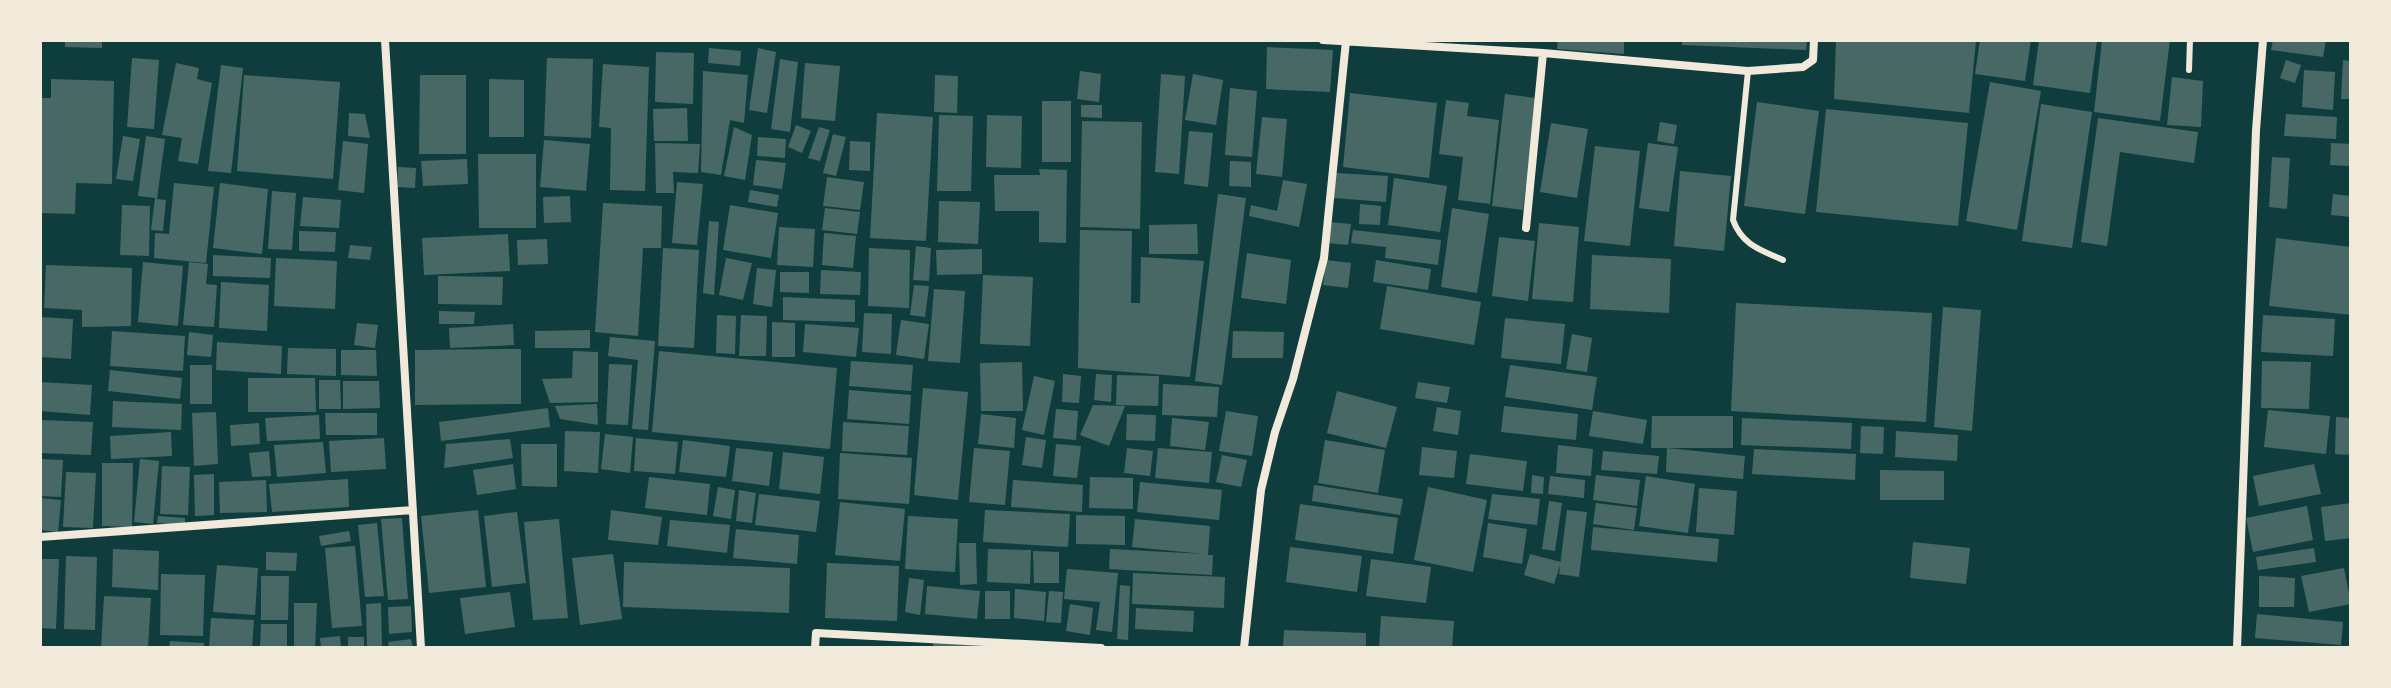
<svg xmlns="http://www.w3.org/2000/svg" width="2391" height="688" font-family="'Work Sans',sans-serif">
	<rect width="100%" height="100%" fill="#0f3d3e"/>
	<path fill="#486865" d="M65,40H102V48L65,47Z
		M1558,40H1624V54L1557,49Z
		M1682,40H1807L1806,50L1682,45Z
		M1836,40H1976L1969,113L1834,99Z
		M1980,40H2031L2025,81L1975,74Z
		M2039,40H2097L2090,93L2033,85Z
		M2102,40H2170L2160,121L2094,112Z
		M2273,40H2326L2323,57L2271,50Z
		M1267,47L1333,50L1330,92L1266,89Z
		M709,48L741,51L740,66L708,63Z
		M758,48L776,52L767,113L749,110Z
		M656,52L694,53L693,104L655,102Z
		M132,58L159,60L154,129L127,127Z
		M547,58L593,59L591,138L544,136Z
		M780,59L798,62L790,132L771,129Z
		M2286,60L2301,65L2295,83L2280,78Z
		M2343,60L2351,61V99H2341Z
		M176,63L199,68L197,79L212,83L198,164L178,161L182,138L162,135Z
		M805,63L840,66L835,121L801,118Z
		M603,64L649,67L645,191L610,190L611,128L599,127Z
		M221,65L243,68L231,173L208,171Z
		M2304,70L2335,72L2333,110L2302,107Z
		M703,71L748,75L744,123L730,120L721,175L701,172Z
		M1080,71L1101,74L1099,102L1077,99Z
		M1161,74L1185,76L1179,174L1155,172Z
		M1193,74L1223,80L1216,125L1185,120Z
		M244,75L340,82L333,179L237,171Z
		M420,75H466V154H419Z
		M935,75L958,76L957,113L934,112Z
		M2172,77L2203,81L2201,127L2167,125Z
		M51,79L114,81L112,184L76,183L75,214L40,213V98H51Z
		M489,79L524,80V137H489Z
		M1990,82L2041,91L2017,230L1966,221Z
		M1230,88L1257,91L1252,157L1225,155Z
		M1350,93L1437,103L1429,178L1343,167Z
		M1505,94L1536,98L1523,210L1492,206Z
		M1446,100L1469,103L1467,116L1499,120L1490,204L1458,200L1463,157L1439,154Z
		M1042,101H1071V162H1042Z
		M1757,102L1819,111L1805,214L1744,206Z
		M2041,104L2092,112L2072,248L2022,241Z
		M1081,105H1102V118L1081,117Z
		M687,108L688,141H654L653,109Z
		M1826,109L1968,123L1958,226L1816,212Z
		M349,113L365,114L370,138L348,136Z
		M877,113L933,117L926,241L870,238Z
		M2286,114L2337,117L2336,139L2284,136Z
		M939,115L973,116L971,191H937Z
		M987,115L1022,116L1021,168L986,167Z
		M1262,117L1287,119L1282,177L1256,174Z
		M2098,118L2198,132L2194,163L2120,152L2107,246L2081,242Z
		M1082,121L1142,122L1140,229L1080,227Z
		M1660,122L1677,125L1674,144L1657,141Z
		M1551,123L1588,129L1577,198L1540,192Z
		M796,125L811,131L802,153L788,147Z
		M734,127L752,135L745,180L724,176Z
		M819,127L830,130L820,161L808,158Z
		M1189,131L1213,133L1208,187L1184,184Z
		M833,134L846,137L836,176L823,173Z
		M123,136L140,139L133,181L116,179Z
		M146,136L165,139L157,199L166,200L163,231L151,230L155,198L138,196Z
		M758,137L786,139L785,158L757,156Z
		M544,140L590,144L586,191L540,187Z
		M343,141L368,144L364,193L338,190Z
		M850,141L870,142V171L849,170Z
		M655,143L700,144L698,173L673,172L674,193H656Z
		M1648,143L1678,147L1669,212L1639,208Z
		M2331,143L2351,144V166L2330,165Z
		M1595,146L1640,151L1630,246L1584,241Z
		M478,154H536V228H479Z
		M2272,157L2290,158L2287,209L2269,207Z
		M467,159L468,184L423,186L421,161Z
		M756,160L786,163L782,189L753,185Z
		M1230,161L1251,162V187L1229,186Z
		M398,167L416,168L415,188L397,187Z
		M1039,169L1067,170L1066,243L1039,242V211H995L994,175H1040Z
		M1680,171L1731,176L1724,251L1674,246Z
		M1336,173L1388,176L1386,202L1334,198Z
		M827,177L864,182L860,210L823,206Z
		M1394,178L1447,186L1440,232L1388,225Z
		M1283,180L1307,184L1299,227L1249,216L1251,205L1277,211Z
		M677,182L703,184L697,245L672,243Z
		M174,183L214,187L206,263L154,258L155,233L169,234Z
		M220,183L268,189L262,254L213,248Z
		M750,190L779,195L777,207L748,202Z
		M272,191L296,193L292,250L268,249Z
		M1218,194L1246,198L1222,385L1195,381Z
		M2333,194L2351,196V217L2331,215Z
		M570,196L571,222L544,223L543,197Z
		M303,197L341,200L339,228L300,226Z
		M939,201L980,202L978,244L938,242Z
		M603,203L662,206L661,248H643L638,336L595,332Z
		M1360,204L1381,206L1380,225L1359,224Z
		M122,205L150,206L149,256L120,255Z
		M730,205L778,213L771,258L723,250Z
		M825,208L860,212L857,234L822,230Z
		M1452,208L1489,214L1477,293L1441,287Z
		M709,221L719,222L714,295L703,293Z
		M1329,222L1351,224L1348,245L1327,243Z
		M1539,223L1579,227L1573,302L1532,299Z
		M1197,224L1198,254H1149V225Z
		M779,227L815,229L813,267L777,265Z
		M1080,230L1132,231L1131,303H1140L1141,257L1204,261L1190,377L1078,368Z
		M1353,230L1441,240L1438,265L1385,258L1386,247L1351,243Z
		M299,231L336,232L335,252L299,251Z
		M824,233L856,236L853,268L822,265Z
		M508,234L510,271L424,275L422,238Z
		M1499,237L1535,241L1528,301L1492,296Z
		M2276,238L2351,247V315L2269,306Z
		M547,239L548,264L518,265L517,240Z
		M350,245L372,247L370,260L348,258Z
		M916,246L931,248L929,281L913,280Z
		M663,248L699,250L694,348L658,346Z
		M869,248L910,250L909,308L868,306Z
		M982,249V274L937,275L936,250Z
		M1247,253L1291,260L1286,304L1241,298Z
		M213,255L271,258L270,278L213,276Z
		M1592,255L1671,259L1669,313L1590,309Z
		M276,258L337,261L335,309L274,306Z
		M726,258L752,263L743,300L719,295Z
		M1326,260L1351,263L1348,288L1323,285Z
		M1376,260L1431,269L1428,290L1373,282Z
		M143,262L183,266L178,326L138,322Z
		M189,262L208,264L206,284L217,285L214,327L183,325Z
		M46,265L132,268L131,326L82,327V310L44,308Z
		M757,268L776,270L772,307L753,304Z
		M821,270L861,272L860,295L820,294Z
		M780,272H809V293L780,292Z
		M983,275L1033,277L1030,346L980,344Z
		M438,276L503,277L502,305L438,304Z
		M221,282L269,285L267,331L219,328Z
		M914,285L929,286L925,317L910,315Z
		M1387,286L1481,302L1474,345L1380,329Z
		M934,289L965,291L960,363L928,361Z
		M783,297L855,300V322L783,320Z
		M1736,303L1932,313L1926,422L1731,411Z
		M1943,307L1981,310L1972,431L1934,427Z
		M439,311L475,312L474,324H439Z
		M864,313L892,314L891,354L862,352Z
		M717,315L736,316L735,354L716,353Z
		M741,315L767,316L766,356H739Z
		M2263,315L2335,319L2333,356L2261,352Z
		M40,317L73,319L71,359L40,357Z
		M1505,318L1565,324L1561,364L1501,358Z
		M901,320L929,324L924,359L896,355Z
		M772,322L795,323V357H772Z
		M357,323L378,325L375,348L354,345Z
		M513,324L514,345L450,348L449,328Z
		M805,324L859,328L856,357L803,352Z
		M590,330V348H535V331Z
		M112,331L185,336L183,371L110,366Z
		M1233,331L1284,332L1283,358H1232Z
		M189,332L213,335L211,357L187,355Z
		M1572,334L1592,338L1587,372L1566,369Z
		M610,337L655,341L648,430L632,429L638,360L608,356Z
		M217,342L282,346L281,374L216,370Z
		M288,348L336,349V376L287,374Z
		M521,349V404L415,405V350Z
		M341,350H376L377,376L341,375Z
		M573,351L598,352V402L550,403L542,379L572,378Z
		M659,351L837,368L830,449L652,432Z
		M851,361L913,365L911,391L849,386Z
		M2262,361L2311,362L2309,409L2261,408Z
		M1022,362L1023,411H981L980,363Z
		M609,364L632,365L628,425L606,424Z
		M190,365H212V404H190Z
		M1510,365L1597,377L1592,410L1505,397Z
		M110,370L182,378L180,399L108,391Z
		M1063,374L1081,376L1079,403L1062,402Z
		M1096,374L1112,375L1111,402L1094,400Z
		M1117,375L1159,376L1158,406L1116,405Z
		M1034,376L1055,381L1044,435L1022,430Z
		M248,378H315L316,412H248Z
		M319,380H340L341,409H319Z
		M343,381H379L380,408L343,409Z
		M40,382L92,385L90,415L40,411Z
		M1418,382L1450,387L1447,403L1415,398Z
		M1163,384L1219,387L1217,417L1162,415Z
		M923,388L968,392L958,500L914,495Z
		M849,390L911,395L909,424L847,419Z
		M1337,391L1397,407L1386,448L1327,433Z
		M113,401L182,404L181,430L112,427Z
		M597,404L598,425L560,419L555,406Z
		M1093,405L1125,406L1109,446L1080,435Z
		M1504,406L1578,414L1576,440L1501,432Z
		M1437,407L1461,411L1458,435L1433,431Z
		M548,408L550,427L441,441L439,422Z
		M1056,409L1078,411L1076,440L1053,438Z
		M2268,410L2330,416L2326,454L2264,447Z
		M1226,411L1258,416L1252,456L1219,451Z
		M1593,411L1647,420L1643,444L1589,436Z
		M216,412L218,464L194,466L192,413Z
		M325,413H377V435H326Z
		M981,414L1016,418L1014,448L978,444Z
		M1127,414L1156,415L1155,441L1126,440Z
		M319,415L320,439L267,441L265,418Z
		M1652,416H1733V448H1651Z
		M2336,417L2351,418V455L2335,454Z
		M1172,418L1209,422L1205,450L1170,446Z
		M1742,418L1852,423L1851,449L1741,445Z
		M40,420L93,422L91,455L40,453Z
		M843,422L909,426L907,455L842,451Z
		M259,423L260,444L231,446L230,425Z
		M1861,426L1884,427L1883,454L1860,453Z
		M565,431L600,432L598,473L564,471Z
		M1896,431L1958,435L1957,461L1895,457Z
		M171,432L172,456L111,459L110,436Z
		M605,434L633,437L630,473L601,469Z
		M1026,437L1046,440L1042,468L1022,465Z
		M384,438L386,469L331,472L329,441Z
		M636,438L678,442L675,474L634,471Z
		M510,439L513,458L444,468L446,444Z
		M683,440L730,446L726,477L679,472Z
		M1325,440L1385,450L1378,493L1318,483Z
		M323,442L326,473L277,477L274,445Z
		M521,444H557V487L522,486Z
		M1056,444L1081,446L1077,478L1053,476Z
		M1558,445L1593,449L1591,476L1556,473Z
		M1422,447L1457,451L1454,478L1419,475Z
		M736,448L773,452L769,486L732,481Z
		M974,448L1010,451L1005,505L969,502Z
		M1127,448L1153,451L1150,476L1124,473Z
		M1158,448L1212,452L1209,483L1155,478Z
		M1667,448L1745,456L1743,479L1666,472Z
		M1754,449L1856,454L1855,480L1752,474Z
		M269,451L271,476L252,477L249,453Z
		M1603,451L1659,456L1657,474L1601,470Z
		M783,452L824,457L820,494L779,489Z
		M840,453L912,458L909,504L838,499Z
		M1470,454L1527,461L1523,491L1466,484Z
		M1222,455L1247,460L1241,487L1216,482Z
		M40,459L63,460L61,497L40,496Z
		M140,459L159,461L153,524L134,522Z
		M102,463H133L132,527L102,526Z
		M513,464L516,489L477,495L473,470Z
		M2314,464L2321,494L2259,506L2253,476Z
		M162,466L190,467L188,515L160,514Z
		M1880,470L1944,471V500H1880Z
		M66,472L96,473L93,528L63,527Z
		M214,474V515L195,516L194,475Z
		M1532,475L1544,477L1543,494L1531,493Z
		M1596,475L1640,480L1637,506L1593,500Z
		M1550,476L1585,480L1584,498L1548,494Z
		M1646,476L1695,484L1688,533L1639,526Z
		M649,477L710,484L707,515L645,508Z
		M1090,477L1133,478V509L1089,508Z
		M348,479L349,507L272,512L269,484Z
		M266,480L267,512L220,513L219,482Z
		M1013,480L1083,485L1082,512L1011,507Z
		M1140,482L1222,490L1219,520L1137,512Z
		M1314,485L1403,499L1400,515L1312,501Z
		M718,487L735,490L731,519L713,516Z
		M1428,487L1487,500L1473,572L1414,560Z
		M1699,488L1737,491L1734,535L1696,532Z
		M739,490L756,493L752,523L736,521Z
		M759,494L820,501L816,532L755,525Z
		M1492,494L1540,499L1537,525L1488,519Z
		M40,498L61,500L58,532L40,530Z
		M1549,501L1562,503L1555,551L1542,549Z
		M840,502L905,509L900,561L835,555Z
		M1596,503L1637,508L1634,530L1593,524Z
		M2351,503V538L2325,541L2321,507Z
		M1300,504L1398,518L1393,554L1295,540Z
		M2307,506L2313,540L2253,552L2246,518Z
		M478,510L486,587L429,593L421,516Z
		M611,510L662,517L658,545L608,540Z
		M985,510L1070,514L1068,547L983,542Z
		M1567,510L1587,512L1579,577L1559,574Z
		M517,512L526,583L492,587L484,516Z
		M1076,515L1125,516V545L1076,544Z
		M158,516L185,518V525L157,523Z
		M908,516L958,519L955,572L905,569Z
		M402,518L408,599L388,600L381,519Z
		M559,519L568,618L533,620L524,522Z
		M1135,519L1210,526L1208,555H1213L1212,575L1109,569L1110,549L1205,554L1132,547Z
		M670,520L730,525L727,553L667,546Z
		M377,523L384,596L365,597L358,525Z
		M1488,523L1527,529L1522,564L1483,557Z
		M1593,527L1719,539L1717,562L1591,550Z
		M736,529L799,535L797,564L733,558Z
		M349,531L351,541L321,546L319,536Z
		M1913,542L1970,548L1966,584L1910,578Z
		M959,543H976L977,584L960,585Z
		M355,546L362,626L332,628L325,548Z
		M1290,547L1362,556L1357,592L1286,582Z
		M2314,548L2316,562L2258,570L2256,557Z
		M113,549L159,551L158,590L112,587Z
		M988,549L1031,550L1030,584L987,582Z
		M1033,551L1059,552V583H1034Z
		M266,552L297,553L296,571L266,570Z
		M613,554L622,619L580,625L572,558Z
		M1530,554L1561,562L1554,584L1524,575Z
		M66,556L97,557L95,630L64,629Z
		M40,559H59L56,629L40,628Z
		M1371,559L1431,567L1426,603L1366,596Z
		M624,562L790,568L789,613L623,607Z
		M827,563L899,566L897,621L825,618Z
		M217,565L258,568L255,615L213,612Z
		M2344,568L2351,604L2309,612L2301,576Z
		M1067,569L1118,573L1112,632L1096,630L1100,602L1064,599Z
		M1133,573L1225,577L1224,608L1132,604Z
		M161,574L205,575L203,636L160,635Z
		M261,576H289L288,620H261Z
		M2259,576L2295,578L2294,607H2259Z
		M909,578L924,580L920,615L905,612Z
		M1120,585L1130,586L1128,640L1117,639Z
		M927,586L980,591L977,619L925,614Z
		M1015,589L1046,592L1044,621L1014,618Z
		M985,591H1010V619H985Z
		M1049,591L1063,592L1061,623L1046,622Z
		M510,592L515,627L465,634L460,598Z
		M104,596L151,598L148,648H101Z
		M294,603H317L315,648H294Z
		M381,603L382,648H367L366,604Z
		M1070,604L1093,608L1090,635L1066,631Z
		M411,606L412,632L389,634L388,607Z
		M1136,608L1194,611L1193,632L1135,629Z
		M2257,614L2343,622L2341,645L2255,638Z
		M1381,616L1454,621L1452,648H1379Z
		M211,618L254,620L252,648H209Z
		M261,624H287V648H260Z
		M1284,630L1366,633V648H1283Z
		M340,636L341,648H321L320,638Z
		M348,637H364V648H348Z
		M411,639L413,648H389L388,642Z
		M170,641L204,643V648H169Z
		M933,643L1003,645V648H933Z"/>
	<g fill="none" stroke-linecap="round" stroke-linejoin="round">
		<path stroke="#f1e9da" stroke-width="6" d="M2189,70L2190,40
			M1748,71L1733,220C1742,245 1761,250 1783,260"/>
		<path stroke="#f1e9da" stroke-width="8" d="M385,40L421,648
			M1323,40L1543,53L1748,71L1803,67L1813,60L1814,40
			M1526,228L1543,53
			M40,537L413,510
			M815,648L816,633L1101,648
			M1244,648L1261,490L1275,432L1293,379L1324,258L1346,41
			M2237,648L2256,130L2263,40"/>
	</g>
	<rect width="2391" height="688" fill="none" stroke="#f1e9da" stroke-width="84"/>
</svg>
